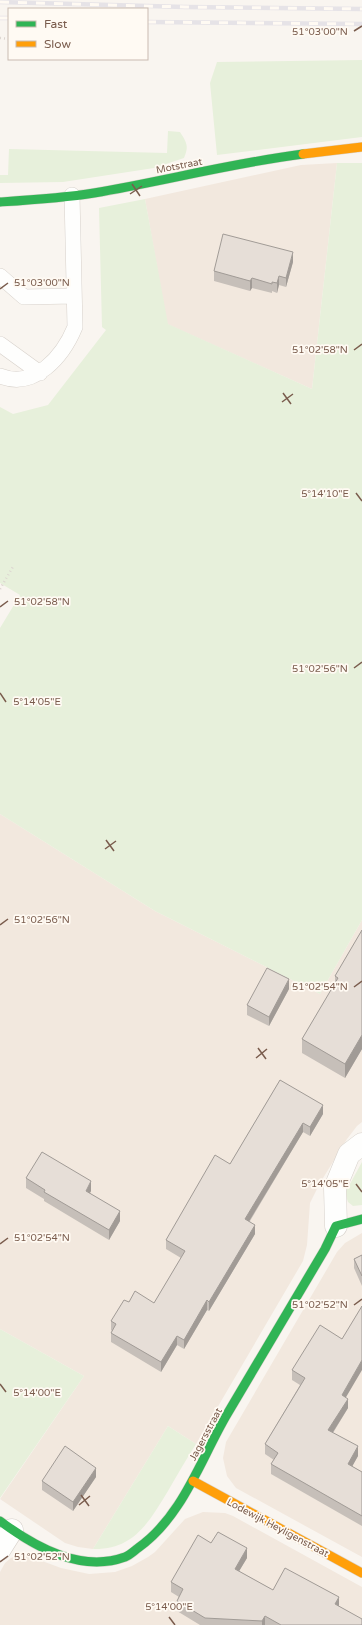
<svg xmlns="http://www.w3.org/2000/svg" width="362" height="1625" font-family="'Varela Round',sans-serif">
	<rect width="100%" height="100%" fill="#f9f5f0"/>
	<path fill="#f2e8de" d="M337,163L312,389L167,324L145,199L301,165Z
		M0,814L155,911L320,994L362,920V1122L357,1126L347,1139L320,1183L310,1203L307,1245L303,1261L196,1444L168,1426L93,1549L78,1547L65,1543L0,1499L84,1376L0,1329Z
		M362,1233V1557L236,1488L227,1476L223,1458L226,1442L337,1252L345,1243Z
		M203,1512L225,1513L233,1516L362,1587V1625H0V1572L5,1563L11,1558L19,1555H26L61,1568L89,1574L115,1572L132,1566L148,1557L155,1552L185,1519Z"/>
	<path fill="#e7f0db" d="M362,60V137L217,155L210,83L217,62Z
		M168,131L180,132C187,143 189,146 184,158L154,168L63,182L0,183V175H8L9,149L167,153Z
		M337,163H362V920L320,994L155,911L0,814V628L20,595L0,583V407L13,414L48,405L106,330L102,327L99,208L145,199L168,324L312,389Z
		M362,1162V1205L353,1206L348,1202L345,1193Z
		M0,1329L84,1376L0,1498Z
		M168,1426L196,1444C186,1460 177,1475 168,1491C149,1522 134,1550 93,1549Z"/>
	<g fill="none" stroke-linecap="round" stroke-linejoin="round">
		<defs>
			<path id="lane" d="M0,276L24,297L74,296
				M0,344L40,373
				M0,376C35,390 63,356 75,327L72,195"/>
			<path id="street" d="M336,1226L335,1188L349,1154L362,1144
				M0,1549L12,1530"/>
			<path id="fast" d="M0,202C31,200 63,198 94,193C164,181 233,163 303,154
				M0,1521C35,1547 81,1573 125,1557C130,1555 134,1551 138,1548C182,1517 200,1461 226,1416C259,1360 292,1305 325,1249L336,1226L362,1219"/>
			<path id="slow" d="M303,154L362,147
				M193,1481L362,1573"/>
		</defs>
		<use href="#lane" stroke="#d7d1cb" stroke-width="16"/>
		<use href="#street" stroke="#d7d1cb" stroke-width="23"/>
		<use href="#fast" stroke="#d9d2cb" stroke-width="10"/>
		<use href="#slow" stroke="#d9d2cb" stroke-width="10"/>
		<path stroke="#dcd5d0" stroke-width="2.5" stroke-dasharray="1 3" stroke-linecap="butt" d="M0,38L9,39
			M0,589L14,565"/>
		<use href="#lane" stroke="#fefefd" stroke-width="15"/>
		<use href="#street" stroke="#fefefd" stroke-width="22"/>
		<use href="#fast" stroke="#30b455" stroke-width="9"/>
		<use href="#slow" stroke="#ff9f0a" stroke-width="9"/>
		<defs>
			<path id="rail" d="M0,2L185,7L362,9
				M0,18H9
				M147,22L362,24"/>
		</defs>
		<use href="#rail" stroke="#e6e3e7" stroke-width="4.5"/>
		<use href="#rail" stroke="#fffaf3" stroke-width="3" stroke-dasharray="9" stroke-linecap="butt"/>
	</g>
	<path fill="#c6bfb9" d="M293,262L286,287L279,285L277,293L272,291V293L252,288L250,291L214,281V271Z
		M362,930V1049L345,1078L302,1053V1039L335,984V976Z
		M289,989L269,1026L247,1015V1005Z
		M280,1080L323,1114L310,1136L303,1132L250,1221L255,1234L209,1311L207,1310L184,1349L177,1345L161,1372L111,1342V1333L112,1331L111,1330V1321L129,1302L154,1303L181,1258L166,1249V1240L230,1164Z
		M26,1178L91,1191L90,1193L120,1221L109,1240L44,1201V1199L26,1188Z
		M362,1255V1286L354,1268V1259Z
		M292,1370L346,1397L348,1408L333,1433L358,1456L352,1466L362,1472V1526L271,1474V1464L274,1460L265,1454V1444L300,1385L292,1380Z
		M96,1477L73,1511L42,1490V1481Z
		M211,1543L247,1558L239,1571L273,1590L339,1606L362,1625H200L177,1611V1601L179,1597L171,1592V1582Z"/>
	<path fill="#a19b96" d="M293,252V262L286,287V278Z
		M279,276V285L277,293V283Z
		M252,278V288L250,291V281Z
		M289,979V989L269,1026V1017Z
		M362,1035V1049L345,1078V1064Z
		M323,1105V1114L310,1136V1127Z
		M303,1123V1132L245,1228V1219Z
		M91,1181V1191L86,1200V1191Z
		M120,1211V1221L109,1240V1230Z
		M255,1225V1234L209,1311V1302Z
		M207,1300V1310L184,1349V1340Z
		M177,1336V1345L161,1372V1362Z
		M362,1360V1370L342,1404V1395Z
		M348,1399V1408L328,1440V1430Z
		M358,1446V1456L348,1474V1464Z
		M96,1468V1477L73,1511V1502Z
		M247,1548V1558L235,1578V1569Z
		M339,1597V1607L335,1604Z
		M265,1616V1625H262V1621Z"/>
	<path fill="#e6ded7" stroke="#a19b96" d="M223,234L293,252L286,278L279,276L277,283L272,282V284L252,278L250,281L214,271Z
		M362,930V1035L345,1064L302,1039L338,978L335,976Z
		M267,968L289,979L269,1017L247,1005Z
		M280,1080L323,1105L310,1127L303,1123L245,1219L255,1225L209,1302L207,1300L184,1340L177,1336L161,1362L111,1333L116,1324L111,1321L124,1300L129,1302L135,1291L154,1303L185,1251L166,1240L215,1155L230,1164Z
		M42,1152L91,1181L86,1191L120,1211L109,1230L44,1192L45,1190L26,1178Z
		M362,1255V1276L354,1259Z
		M362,1306V1360L342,1395L348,1399L328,1430L358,1446L348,1464L362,1472V1516L271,1464L278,1453L265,1444L305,1378L292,1370L320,1325L342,1339Z
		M65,1446L96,1468L73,1502L42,1481Z
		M218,1532L247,1548L235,1569L273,1590L285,1568L339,1597L335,1604L362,1619V1625H281L265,1616L262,1621L205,1618L177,1601L183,1589L171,1582L198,1535L211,1543Z"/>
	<path fill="none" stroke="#7a5c4d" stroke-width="1.5" d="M354,31L362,26M132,184L140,196M130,194L142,186M0,289L8,283M354,350L362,344M283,393L291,404M282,402L293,394M356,493L362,501M0,607L8,601M354,668L362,662M0,693L6,702M106,840L114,851M105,849L116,841M0,925L8,919M354,987L362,981M258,1048L266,1059M256,1058L267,1049M356,1184L362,1192M0,1244L8,1238M354,1305L362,1299M0,1384L6,1392M81,1495L89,1506M79,1505L90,1496M0,1562L8,1556M169,1617L175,1625"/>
	<g text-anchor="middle" stroke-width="3.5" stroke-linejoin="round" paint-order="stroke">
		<g font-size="10" fill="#7a5c4d" stroke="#fffaf3">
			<text transform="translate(179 165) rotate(-11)" y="4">Motstraat</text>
			<text transform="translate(205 1434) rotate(-62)" y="4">Jagersstraat</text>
			<text transform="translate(278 1527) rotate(28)" y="4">Lodewijk Heyligenstraat</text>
		</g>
	</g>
	<g font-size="10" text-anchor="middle" fill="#7a5c4d" stroke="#fffaf3" stroke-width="3.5" stroke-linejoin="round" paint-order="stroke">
		<text x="320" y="35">51°03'00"N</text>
		<text x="42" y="286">51°03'00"N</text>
		<text x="320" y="353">51°02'58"N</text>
		<text x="325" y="497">5°14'10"E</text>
		<text x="42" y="605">51°02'58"N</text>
		<text x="320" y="672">51°02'56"N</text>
		<text x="37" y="705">5°14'05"E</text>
		<text x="42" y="923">51°02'56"N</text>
		<text x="320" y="990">51°02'54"N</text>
		<text x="325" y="1187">5°14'05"E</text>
		<text x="42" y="1241">51°02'54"N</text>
		<text x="320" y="1308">51°02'52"N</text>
		<text x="37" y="1396">5°14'00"E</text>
		<text x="42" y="1560">51°02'52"N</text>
		<text x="169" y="1610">5°14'00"E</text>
	</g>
	<rect x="8" y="8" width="140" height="52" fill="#fffaf3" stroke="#cabbb1"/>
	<rect x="16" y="21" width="20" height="6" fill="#30b455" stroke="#cabbb1"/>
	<text x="44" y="28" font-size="12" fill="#7a5c4d">Fast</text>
	<rect x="16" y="41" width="20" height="6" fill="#ff9f0a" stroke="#cabbb1"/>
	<text x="44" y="48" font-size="12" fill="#7a5c4d">Slow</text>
</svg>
